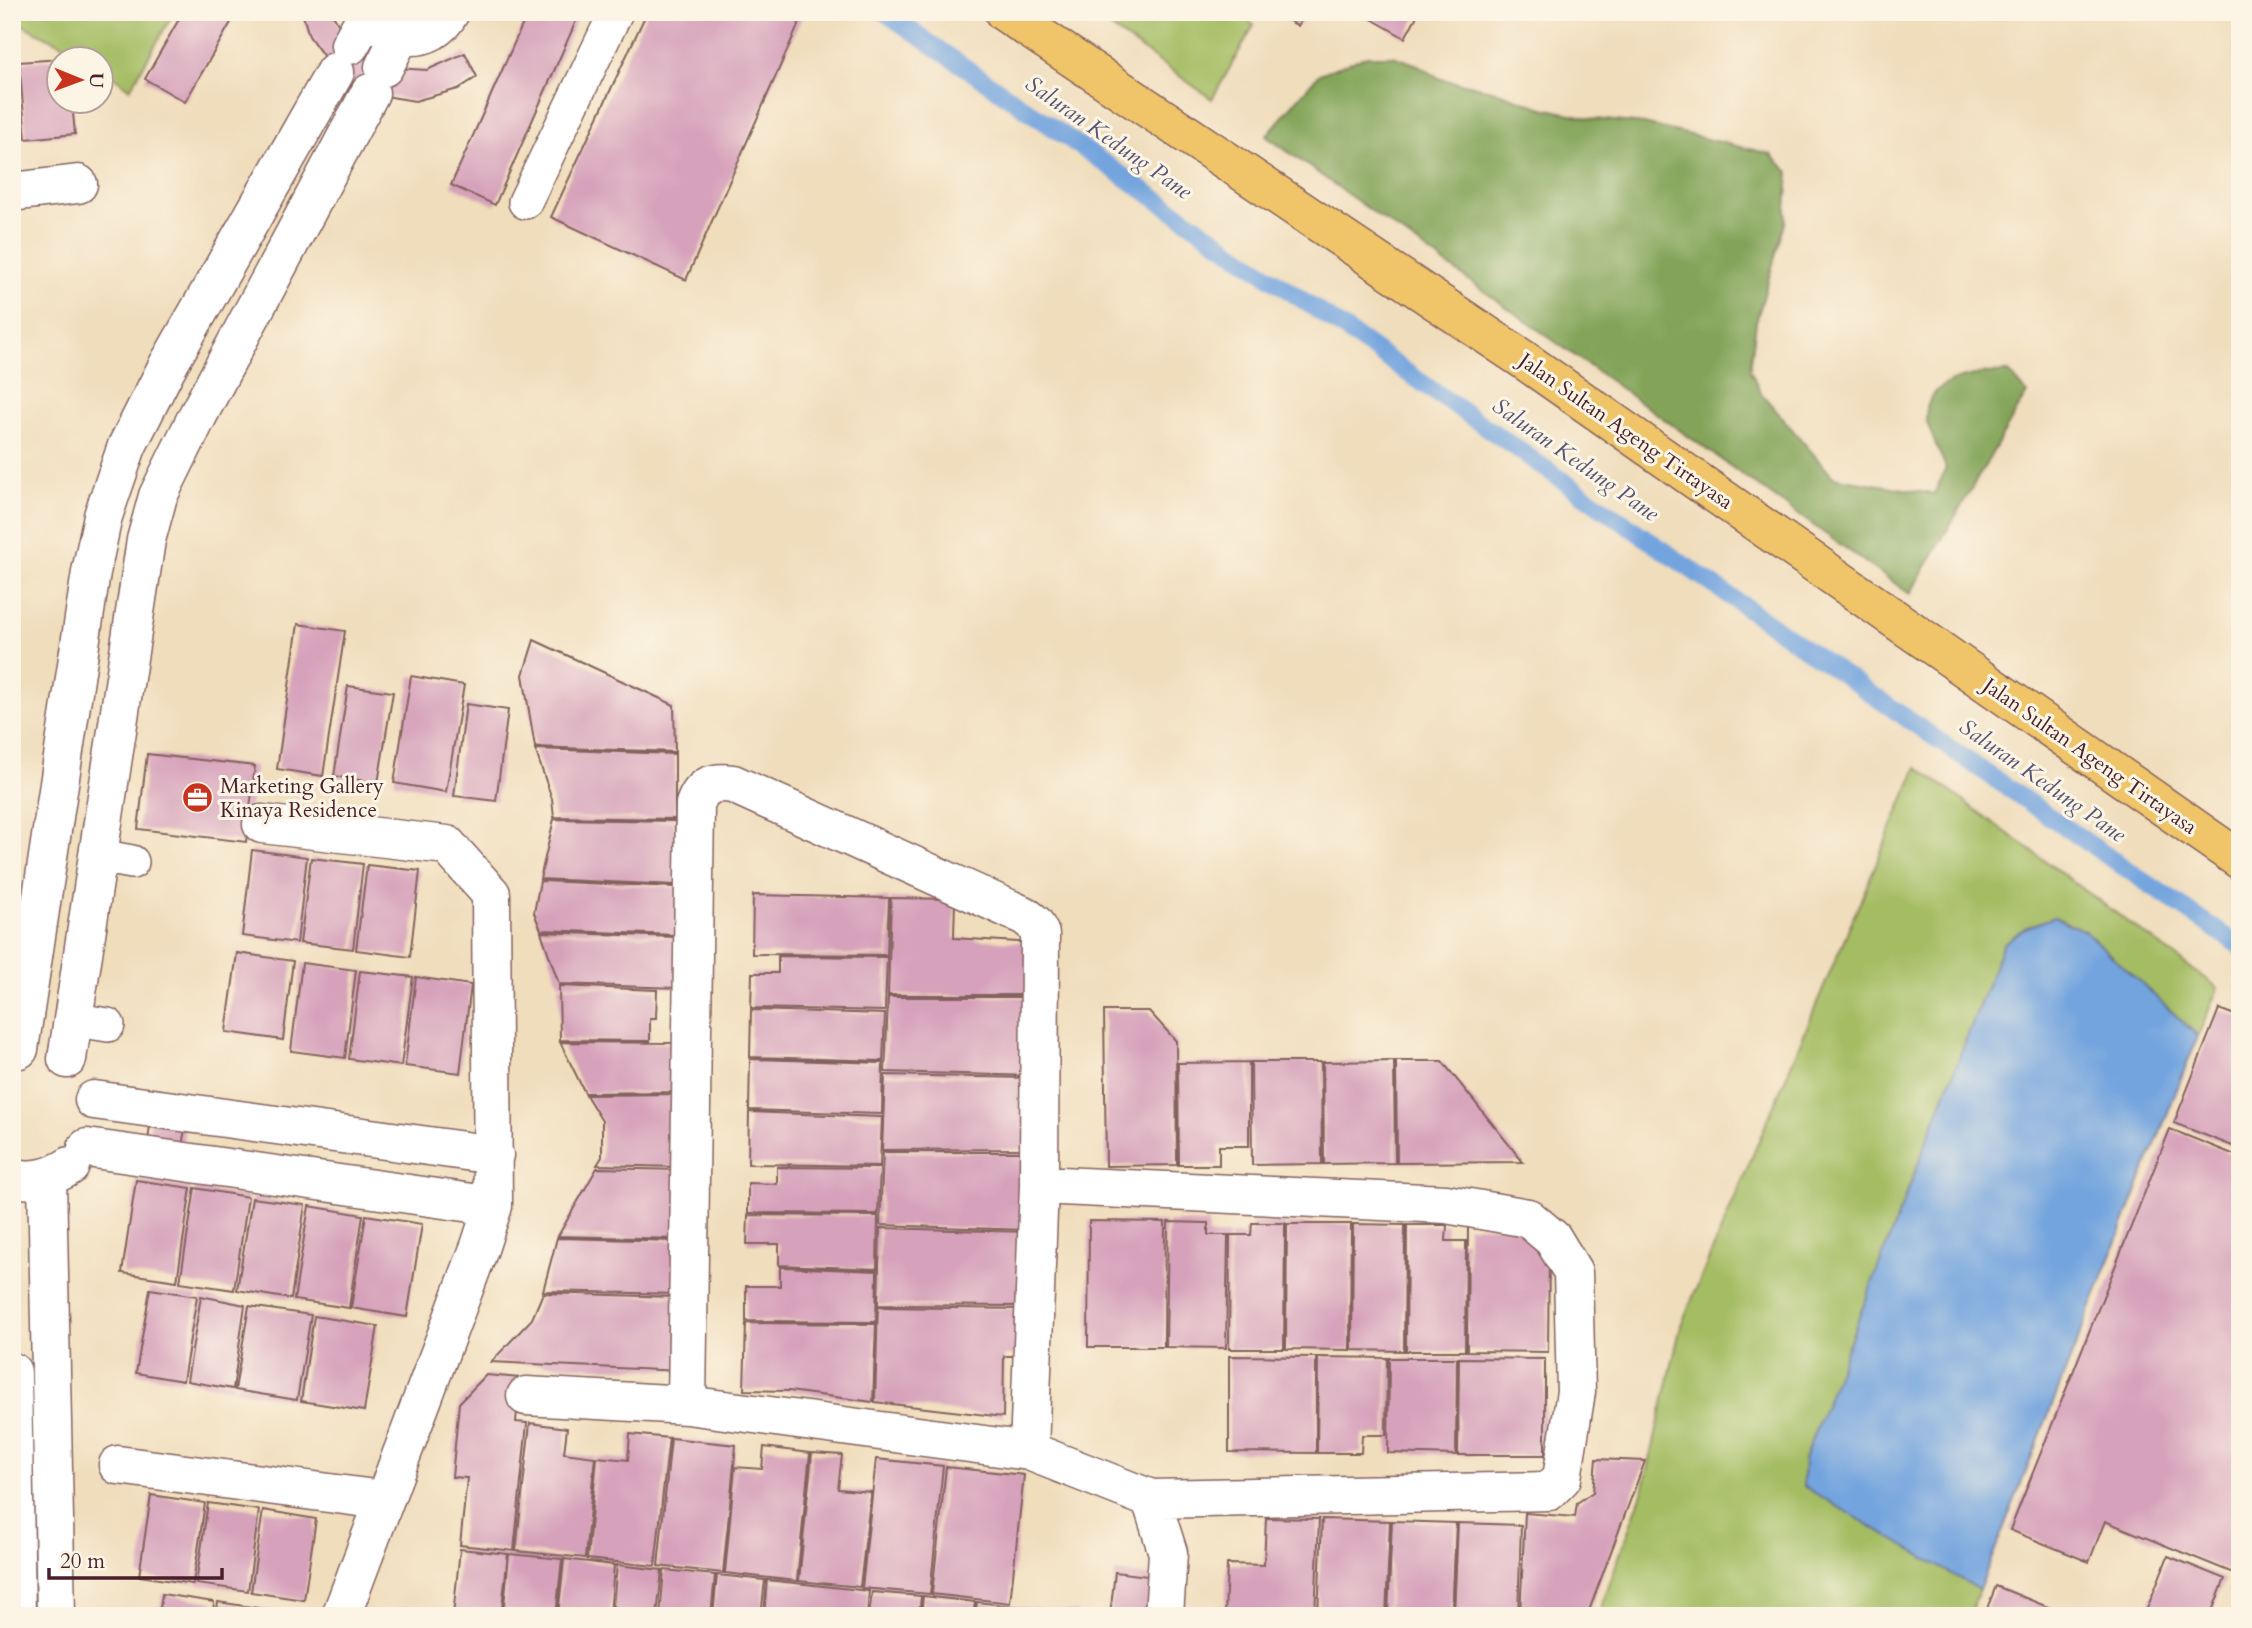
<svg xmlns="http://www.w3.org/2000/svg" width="2252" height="1628" font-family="Cardo,serif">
	<rect width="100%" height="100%" fill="#fcf5e5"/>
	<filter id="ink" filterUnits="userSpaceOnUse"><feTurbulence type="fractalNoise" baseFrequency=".0143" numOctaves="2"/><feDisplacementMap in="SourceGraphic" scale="14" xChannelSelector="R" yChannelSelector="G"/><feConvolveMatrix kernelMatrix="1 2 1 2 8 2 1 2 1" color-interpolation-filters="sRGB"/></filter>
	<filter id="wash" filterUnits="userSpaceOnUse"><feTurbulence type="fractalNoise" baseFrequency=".00686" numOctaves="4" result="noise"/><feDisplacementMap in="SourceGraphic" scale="28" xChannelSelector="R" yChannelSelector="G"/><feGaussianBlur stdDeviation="1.57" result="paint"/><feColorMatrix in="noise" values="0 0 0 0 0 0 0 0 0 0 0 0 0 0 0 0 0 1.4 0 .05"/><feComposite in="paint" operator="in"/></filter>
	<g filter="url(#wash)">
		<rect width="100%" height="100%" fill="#f0ddbc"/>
		<path fill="#a4bd63" stroke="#776e47" stroke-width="2" d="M12,12H174L130,89L102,67V60L91,59L12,20Z
			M1089,12H1234L1254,25L1212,99Z
			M1917,767L2218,988L2198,1036L2085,931L2054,917L2025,928L2003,944L1804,1460L1803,1485L1979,1590L1969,1616H1598L1644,1487L1681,1325Z"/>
		<path fill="#83a459" stroke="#666242" stroke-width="2" d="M1367,56H1393L1418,65L1441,79L1492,90L1543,108L1594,119L1644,124L1770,154L1789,172L1785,223L1756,322L1750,370L1761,393L1833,477L1934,494L1946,468C1942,457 1926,426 1926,417C1927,375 1978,374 2009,372L2027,393L1910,594L1266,136L1319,74Z"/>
		<path fill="#73a4de" stroke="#5e6284" stroke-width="2" d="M2054,917L2085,931L2198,1036L1979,1590L1803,1486L1804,1460L2003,944L2025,928Z"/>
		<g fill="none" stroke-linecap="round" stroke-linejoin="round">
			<path stroke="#73a4de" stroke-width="18" d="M884,12C1338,321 1785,639 2240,946"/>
		</g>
		<g id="blocks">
			<path fill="#d6a1ba" d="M183,12H237L185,102L145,79Z
				M302,12H331L354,51L380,67L427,70L465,53L477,77L458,89L415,101L373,94L362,96L337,80L335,72L309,36Z
				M528,12H580L495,205L451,185Z
				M647,12H804L686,280L551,217Z
				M1274,12H1306L1298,26Z
				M1371,12H1419L1405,38L1368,17Z
				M60,59V102H72L75,134L26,139L19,62Z
				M12,63H16L22,139L12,140Z
				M298,624L345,631L323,776L277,769Z
				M534,640L674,705L675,752L535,747L523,675Z
				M411,676L464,685L446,792L394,783Z
				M348,686L393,692L378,783L334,776Z
				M466,704L508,710L496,801L454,796Z
				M535,749L675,754V819L554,817L552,799Z
				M147,754L255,766L246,842L138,829Z
				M554,819L675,821L676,885L540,879Z
				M252,850L307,857L297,943L242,936Z
				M311,858L363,864L353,949L300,943Z
				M367,865L420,871L410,957L356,950Z
				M540,881L676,887L677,935L541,930L534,913Z
				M753,895L889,898L887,955L752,954Z
				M891,898L955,899L954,938L1033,943L1032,995H888Z
				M541,932L676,937L677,988L559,984Z
				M237,953L293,961L283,1040L226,1032Z
				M778,956L887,957L885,1011L751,1008L752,973H778Z
				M302,963L356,970L345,1058L291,1051Z
				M360,971L413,977L401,1066L349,1059Z
				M416,977L471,985L460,1073L405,1066Z
				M559,986L657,990L656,1018H650V1041L560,1040Z
				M888,997H1032L1031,1076L885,1072Z
				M2219,1009L2240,1017V1149L2174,1123Z
				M751,1010L885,1014L883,1061L750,1057Z
				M1104,1011H1149L1176,1041L1177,1165L1106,1166Z
				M560,1042L677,1043L678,1092L585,1093Z
				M750,1059L883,1063L882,1114L749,1110Z
				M1394,1061L1395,1163L1324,1164L1323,1062Z
				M1396,1061H1442L1523,1162L1397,1163Z
				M1249,1062V1146H1219V1165H1179L1178,1063Z
				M1251,1062H1321L1322,1164L1252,1165Z
				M885,1075L1031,1078L1029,1149L882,1150Z
				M678,1094L679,1167L597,1165L602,1157V1121L586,1095Z
				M749,1112L882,1117L880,1166L748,1164Z
				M151,1117L186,1121L181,1154L147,1149Z
				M2170,1129L2240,1157V1557L2233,1573L2105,1521L2089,1562L2010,1530Z
				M883,1152H1029L1028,1230L880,1225Z
				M777,1167L880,1168L878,1214L748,1213V1183L777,1184Z
				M597,1168L679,1170V1239L558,1236Z
				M136,1180L191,1188L177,1281L122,1273Z
				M195,1188L248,1197L234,1290L180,1282Z
				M252,1198L305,1205L291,1299L237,1290Z
				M309,1206L363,1215L349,1308L294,1300Z
				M366,1215L422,1224L407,1317L351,1308Z
				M748,1215L878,1216L877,1269L779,1265V1244H747Z
				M1089,1221L1165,1222L1164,1347H1088Z
				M1168,1222L1208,1223V1235H1228L1226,1348L1166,1347Z
				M1252,1223H1285L1284,1349H1229L1230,1235H1251Z
				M1287,1224H1351L1350,1350L1286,1349Z
				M1353,1224L1405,1225L1404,1351L1352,1350Z
				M1407,1225H1447L1446,1241H1466L1465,1351H1406Z
				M1468,1226H1512L1549,1248L1548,1352L1467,1351Z
				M880,1228L1028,1232L1026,1306L878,1305Z
				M557,1238L679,1241V1294L543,1291Z
				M780,1267L877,1271L876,1322L746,1321V1286H780Z
				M150,1289L197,1296L183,1381L136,1373Z
				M543,1293L679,1297L680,1371L491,1362L532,1319Z
				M201,1296L245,1305L233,1389L187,1381Z
				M249,1306L311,1315L297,1400L235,1390Z
				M878,1307L1026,1309L1025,1356H1004L1003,1417L875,1402Z
				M314,1316L378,1326L364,1411L301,1401Z
				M746,1323L876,1324L873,1402L789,1391L744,1390Z
				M1229,1356L1316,1357V1453L1229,1452Z
				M1318,1357L1387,1358L1386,1435H1362L1361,1453H1317Z
				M1389,1358H1457L1456,1455L1388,1453Z
				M1459,1358L1545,1359V1455H1458Z
				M486,1375L520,1378L516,1422L527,1423L514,1551L460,1545L467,1478L452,1477L459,1403Z
				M530,1423L567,1428L564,1453L595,1457L585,1558L516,1551Z
				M630,1434L669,1438L655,1566L587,1559L597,1457L628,1460Z
				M671,1438L736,1445L723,1573L658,1566Z
				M764,1447L810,1453L797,1581L725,1573L735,1467L762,1469Z
				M812,1453L842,1455L838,1489L871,1492L860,1587L799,1581Z
				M876,1459L943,1466L930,1594L862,1588Z
				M1596,1459L1645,1461L1587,1616H1520L1525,1513L1575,1517L1577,1503L1593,1492Z
				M946,1467L1024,1475L1010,1603L932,1594Z
				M151,1495L205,1503L193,1584L139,1576Z
				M208,1503L259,1510L248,1591L196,1584Z
				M263,1510L316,1519L304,1600L251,1592Z
				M1266,1518L1319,1519L1315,1616H1225L1227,1564L1264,1565Z
				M1322,1519L1390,1521L1386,1616H1318Z
				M1392,1521L1456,1523L1452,1616H1388Z
				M1458,1523L1521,1525L1518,1616H1454Z
				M460,1549L508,1554L501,1616H453Z
				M509,1554L562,1559L556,1616H503Z
				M2168,1556L2225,1579L2210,1616H2144Z
				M564,1559L614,1565L610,1616H558Z
				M617,1565L662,1570L657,1616H612Z
				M664,1570L715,1575L711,1616H660Z
				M1115,1572L1164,1578L1160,1616L1110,1615Z
				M717,1575L765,1580L761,1616H713Z
				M767,1580L869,1591L867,1616H764Z
				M1996,1586L2070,1616H1984Z
				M872,1592L921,1596L919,1616H869Z
				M162,1594L214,1602L213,1616H159Z
				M923,1596L975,1602L973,1616H921Z
				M218,1602L271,1610L270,1616H216Z
				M977,1602L1028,1608L1027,1616H975Z
				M1030,1608L1078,1612L1077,1616H1029Z"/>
		</g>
	</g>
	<g filter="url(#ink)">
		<use href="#blocks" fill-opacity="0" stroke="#84625e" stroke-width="2"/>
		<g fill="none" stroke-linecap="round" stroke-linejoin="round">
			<defs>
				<path id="lane" d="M525,202L616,12
					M99,856L132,862
					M76,1020L108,1025"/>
				<path id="street" d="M368,12C388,41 431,47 450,12
					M350,45L368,13
					M384,67L400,36
					M12,192L78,184
					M262,824L447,845L491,894L493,1206L480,1246L341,1616
					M19,1049L91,572L103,516L127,446L167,367L335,72
					M67,1059L146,540L158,496L198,415L370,93
					M94,1100L494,1155
					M87,1148L493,1206
					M12,1178C34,1182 51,1178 70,1166
					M47,1178L56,1616
					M1039,1185L1446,1204L1528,1218L1553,1239L1573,1272L1576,1392L1562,1478L1549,1491L1151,1499
					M12,1372L16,1616
					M526,1396L687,1405L1029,1451L1151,1499L1168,1553L1164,1616
					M687,1405L695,804C702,785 713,781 733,784L1025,916L1034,923L1040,934L1039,1185L1029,1451
					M118,1465L382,1500"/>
				<path id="primary" d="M1004,12L1524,360L2240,860"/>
			</defs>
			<use href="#lane" stroke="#84625e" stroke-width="36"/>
			<use href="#street" stroke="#84625e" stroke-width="41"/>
			<use href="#primary" stroke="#84625e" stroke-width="41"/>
			<use href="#lane" stroke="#fff" stroke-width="33"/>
			<use href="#street" stroke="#fff" stroke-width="38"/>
			<use href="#primary" stroke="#f0c469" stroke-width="38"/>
		</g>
	</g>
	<defs>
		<symbol id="office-disc" viewBox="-11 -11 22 22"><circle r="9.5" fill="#c8321e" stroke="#fcf5e5"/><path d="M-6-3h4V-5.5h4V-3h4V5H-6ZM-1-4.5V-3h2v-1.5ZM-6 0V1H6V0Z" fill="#fff"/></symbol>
	</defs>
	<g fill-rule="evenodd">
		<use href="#office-disc" x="180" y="780" width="35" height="35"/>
	</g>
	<g text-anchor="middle" stroke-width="6" stroke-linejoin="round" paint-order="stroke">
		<g font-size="21" fill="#4a1f2b" stroke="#fcf5e5">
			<text transform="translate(1626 431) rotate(35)" y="7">Jalan Sultan Ageng Tirtayasa</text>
			<text transform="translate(2090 756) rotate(35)" y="7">Jalan Sultan Ageng Tirtayasa</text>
		</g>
		<g font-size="21" fill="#4a1f2b" stroke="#fcf5e5" text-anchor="start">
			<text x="220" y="793">Marketing Gallery<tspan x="220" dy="24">Kinaya Residence</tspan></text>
		</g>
		<g font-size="23" font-style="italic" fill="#5a5473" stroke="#fcf5e5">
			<text transform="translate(1109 137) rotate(35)" y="8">Saluran Kedung Pane</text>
			<text transform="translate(1576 459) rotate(35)" y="8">Saluran Kedung Pane</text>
			<text transform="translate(2043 780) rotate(35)" y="8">Saluran Kedung Pane</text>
		</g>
	</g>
	<rect width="2252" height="1628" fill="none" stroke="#fcf5e5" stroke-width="42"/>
	<g transform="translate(80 80) rotate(91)"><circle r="33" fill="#fcf5e5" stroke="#b59f9b" stroke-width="2"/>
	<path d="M0-5L12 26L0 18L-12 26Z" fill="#c8321e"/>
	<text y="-10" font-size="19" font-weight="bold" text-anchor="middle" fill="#4a1f2b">U</text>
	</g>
	<path d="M49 1568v10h173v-10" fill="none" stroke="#4a1f2b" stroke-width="3.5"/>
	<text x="60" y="1568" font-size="21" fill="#4a1f2b" stroke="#fcf5e5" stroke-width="5" paint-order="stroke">20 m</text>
</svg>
